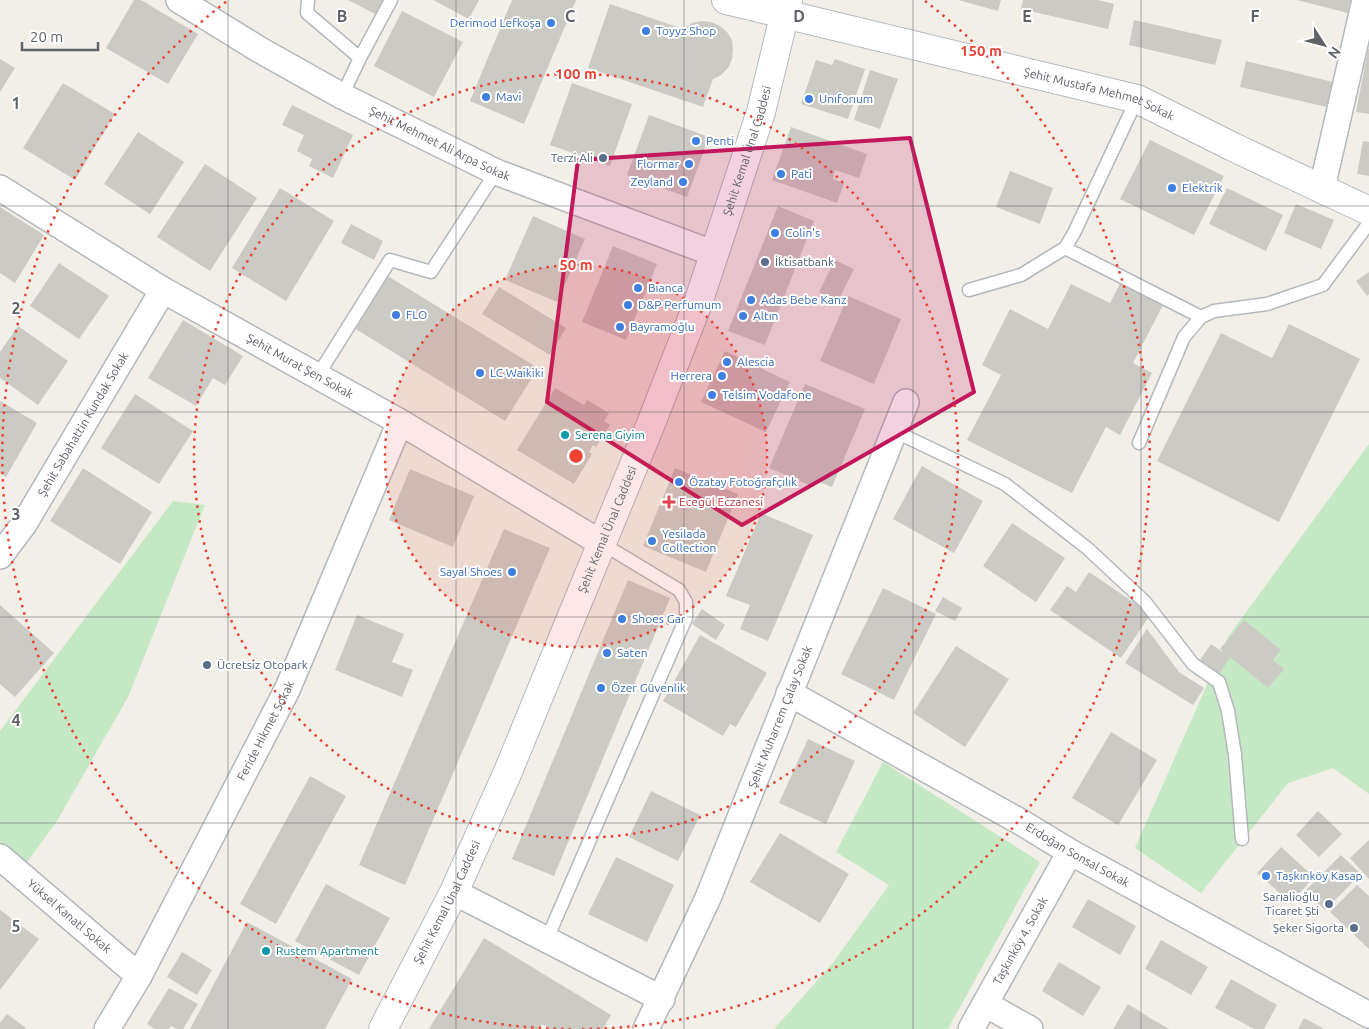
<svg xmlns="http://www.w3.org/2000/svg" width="1369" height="1029" font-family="Ubuntu,sans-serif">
	<rect width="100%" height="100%" fill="#f1efe8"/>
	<path fill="#c5e8c5" d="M1369,444V794L1333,768L1288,783L1201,893L1135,848L1228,637Z
		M173,501L205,505L128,697L57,821L22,869L0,849V731Z
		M883,762L1040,862L948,1029H774L832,964L889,885L836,852Z"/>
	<path fill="#cccac5" d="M134,0H141L198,34L168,84L106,48Z
		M348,0H385L377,15Z
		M433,0H479L469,19Z
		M512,0H576L524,124L470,101Z
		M958,0H1001L998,11Z
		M1023,0H1098L1114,4L1108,29L1021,9Z
		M1297,0H1351L1348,13Z
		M610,4L683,29L692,23L701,21L711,22L720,26L727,32L732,40L733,50L732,59L728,68L721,75L713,79L703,107L588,68Z
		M402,11L463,42L434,97L374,66Z
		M1134,20L1222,40L1215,65L1129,45Z
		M1368,49H1369V114L1356,112Z
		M0,59L15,68L0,92Z
		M835,59L865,69L848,119L801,104L816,60L832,65Z
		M1246,61L1333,82L1327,107L1240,87Z
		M870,70L898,79L880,129L854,120Z
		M63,83L115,114L75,180L23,148Z
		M572,83L632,104L610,166L550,145Z
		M292,105L353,135L333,178L309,166L312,159L297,151L304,135L282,125Z
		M649,115L709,137L687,197L627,175Z
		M791,127L867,154L859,178L835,170L833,179L844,183L837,203L772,180Z
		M138,132L184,162L150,214L104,184Z
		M1150,140L1224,176L1194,235L1120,199Z
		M1363,141L1369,142V176L1357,174Z
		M205,164L257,198L210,271L157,237Z
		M1010,171L1053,188L1040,224L996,207Z
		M280,188L334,221L286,301L232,268Z
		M1227,188L1283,215L1266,251L1209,224Z
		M1296,204L1334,220L1321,249L1284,233Z
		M778,206L814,221L765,345L728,331Z
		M0,207L44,235L15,283L0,273Z
		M533,216L585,239L557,302L505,280Z
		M351,224L383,241L374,260L341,243Z
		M613,246L657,264L626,340L582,322Z
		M835,260L854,269L838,301L819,292Z
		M59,263L109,296L79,339L30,306Z
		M1369,272V294L1367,296L1356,281Z
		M386,275L538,368L505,421L354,328Z
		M1121,282L1164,303L1133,363L1152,373L1120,435L1106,427L1072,493L967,440L1001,375L982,365L1010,309L1048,329L1071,284L1110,303Z
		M499,287L566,328L550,355L482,314Z
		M848,296L901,319L874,384L820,361Z
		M183,320L243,356L225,385L213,378L196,406L148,378Z
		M1289,324L1360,359L1279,522L1157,461L1221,333L1272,358Z
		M18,326L68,361L38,405L0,378V352Z
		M725,351L790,382L766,432L701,402Z
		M805,384L865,409L832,487L817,481L814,487L769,468Z
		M555,388L584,405L587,400L609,413L604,421L610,425L596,447L593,445L589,452L592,454L574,484L517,450Z
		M135,394L193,431L159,484L101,448Z
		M0,401L37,423L6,477L0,473Z
		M922,466L983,501L954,553L893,519Z
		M83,468L152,512L120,564L50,521Z
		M675,468L738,494L706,572L643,546Z
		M410,469L474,496L453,547L389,520Z
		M761,513L813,535L768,641L740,629L750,605L726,596Z
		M1012,523L1065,558L1036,602L983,566Z
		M504,529L550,548L405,885L359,865Z
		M1089,572L1151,614L1121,658L1050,610L1067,586L1076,592Z
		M628,580L670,598L554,876L512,859Z
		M883,588L936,614L894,700L841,674Z
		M943,597L962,608L955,621L935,611Z
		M0,605L54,653L15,697L0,684Z
		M702,609L725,625L716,640L692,624Z
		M357,615L404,634L392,662L413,670L402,697L335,670Z
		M1244,620L1281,650L1273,660L1284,669L1268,688L1230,657L1218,676L1198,663L1211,644L1229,656L1220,649Z
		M1147,629L1179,672L1204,688L1193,705L1125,663Z
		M700,635L767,673L736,727L730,724L723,736L663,701Z
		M956,646L1009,679L965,747L913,713Z
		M1111,732L1157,760L1118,825L1072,798Z
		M808,739L855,761L826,824L779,803Z
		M310,776L346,796L276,924L240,904Z
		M651,791L700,815L678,861L629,837Z
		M1318,811L1342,834L1319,857L1296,835Z
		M780,833L849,874L820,923L750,882Z
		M1369,840V879L1350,858Z
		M1281,847L1314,877L1291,903L1257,873Z
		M1341,855L1361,874L1325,910L1305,891Z
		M616,857L674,885L647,942L588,914Z
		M326,884L390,918L359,975L295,941Z
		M1357,885L1369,896V949L1330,912Z
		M1088,899L1136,926L1120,955L1072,927Z
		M0,910L39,939L0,990Z
		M247,922L352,979L325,1029H190Z
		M484,938L611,1015L603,1029H550L542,1024L540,1029H429Z
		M1161,940L1208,967L1191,995L1145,969Z
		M182,952L212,970L197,995L167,977Z
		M1059,962L1101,987L1083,1016L1042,991Z
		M1231,979L1277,1005L1264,1029H1254L1215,1008Z
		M169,988L198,1004L183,1029H177L171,1026L169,1029H155L147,1024Z
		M1128,1004L1150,1018L1169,1029H1113Z
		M7,1014L26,1028L25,1029H0V1023Z
		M1304,1018L1324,1029H1298Z"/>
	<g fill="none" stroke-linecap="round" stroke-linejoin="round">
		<defs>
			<path id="lane" d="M308,0L307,13L360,58L342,96
				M360,58L391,0
				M1065,248L1201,317
				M969,290L1021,275L1065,248L1074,233L1137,99
				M318,375L390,260L431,272L496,172
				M894,431L1005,484L1087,548L1145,602L1193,664L1219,682L1228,711L1235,755L1242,839
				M1139,443L1184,337L1201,317L1214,311L1267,304L1323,285L1369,223
				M547,939L686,618V602L679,590L601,543"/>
			<g id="street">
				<path id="s1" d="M179,0L260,50L342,96L496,172L715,254"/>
				<path id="s2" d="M0,188L163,290L400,422L601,543"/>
				<path d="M1322,188L1365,0"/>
				<path id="s3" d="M0,556L24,524L163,290"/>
				<path id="s4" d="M789,693L1019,821L1070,852L1369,1015"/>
				<path id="s5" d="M0,857L139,976"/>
				<path d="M454,892L662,999"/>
				<path d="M985,1004L1030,1029"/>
				<path id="s6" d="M107,1029L139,976L287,690L400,422"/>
				<path id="s7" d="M646,1029L708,898L906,402"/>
				<path id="s8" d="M971,1029L1070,852"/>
			</g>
			<g id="secondary">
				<path id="s9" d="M726,0L1137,99L1233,147L1369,211"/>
				<path id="s10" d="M383,1029L454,892L507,774L650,426L698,303L761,112L788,0"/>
			</g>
		</defs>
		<use href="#lane" stroke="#b5b8bc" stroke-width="15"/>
		<use href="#street" stroke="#b5b8bc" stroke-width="28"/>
		<use href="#secondary" stroke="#b6babf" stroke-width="30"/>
		<use href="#lane" stroke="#fff" stroke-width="12"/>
		<use href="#street" stroke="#fff" stroke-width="25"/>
		<use href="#secondary" stroke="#fff" stroke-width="28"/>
	</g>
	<path fill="#c2185b" fill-opacity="0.2" stroke="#c2185b" stroke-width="4" stroke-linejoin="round" d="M910,138L974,392L742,525L547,402L578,160Z"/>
	<path fill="none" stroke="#5f6368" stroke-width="1" stroke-opacity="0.55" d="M228,0V1029M456,0V1029M684,0V1029M913,0V1029M1141,0V1029M0,206H1369M0,412H1369M0,617H1369M0,823H1369"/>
	<circle cx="576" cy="456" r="191" fill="#ea4335" fill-opacity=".12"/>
	<g fill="none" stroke="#ea4335" stroke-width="2.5" stroke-dasharray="2.5 5">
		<circle cx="576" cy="456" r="191"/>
		<circle cx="576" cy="456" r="382"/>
		<path d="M571 1029A573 573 0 0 1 227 1M925 1A573 573 0 0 1 581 1029"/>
	</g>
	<g fill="#3f7fe0" stroke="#fff" stroke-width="2">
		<circle cx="551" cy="23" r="5"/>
		<circle cx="646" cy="31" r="5"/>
		<circle cx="486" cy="97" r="5"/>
		<circle cx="809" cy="99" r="5"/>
		<circle cx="696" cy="141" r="5"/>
		<circle cx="689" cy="164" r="5"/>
		<circle cx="781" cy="174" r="5"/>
		<circle cx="683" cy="182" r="5"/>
		<circle cx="1172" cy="188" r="5"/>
		<circle cx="775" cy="233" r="5"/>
		<circle cx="638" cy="288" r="5"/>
		<circle cx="751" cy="300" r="5"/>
		<circle cx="628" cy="305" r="5"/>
		<circle cx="396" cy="315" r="5"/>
		<circle cx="743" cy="316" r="5"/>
		<circle cx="620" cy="327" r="5"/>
		<circle cx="727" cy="362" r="5"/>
		<circle cx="480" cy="373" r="5"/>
		<circle cx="722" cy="376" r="5"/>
		<circle cx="712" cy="395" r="5"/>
		<circle cx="679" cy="482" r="5"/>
		<circle cx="652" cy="541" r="5"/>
		<circle cx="512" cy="572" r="5"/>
		<circle cx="622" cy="619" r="5"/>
		<circle cx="607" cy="653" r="5"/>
		<circle cx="601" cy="688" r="5"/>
		<circle cx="1266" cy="876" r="5"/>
	</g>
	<g fill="#5c6f8a" stroke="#fff" stroke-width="2">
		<circle cx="603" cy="158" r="5"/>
		<circle cx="765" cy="262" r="5"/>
		<circle cx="207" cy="665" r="5"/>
		<circle cx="1329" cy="904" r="5"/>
		<circle cx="1354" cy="928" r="5"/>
	</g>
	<g fill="#0f9aa8" stroke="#fff" stroke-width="2">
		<circle cx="565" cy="435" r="5"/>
		<circle cx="266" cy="951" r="5"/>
	</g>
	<path fill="#e0444e" stroke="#fff" stroke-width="2" d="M666.5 494.5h5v5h5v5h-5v5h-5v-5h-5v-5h5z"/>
	<g text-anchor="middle" stroke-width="4" stroke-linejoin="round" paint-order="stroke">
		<g font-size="12" fill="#366cbe" stroke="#fff" text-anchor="start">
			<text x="541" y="27" text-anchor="end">Derimod Lefkoşa</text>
			<text x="656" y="35">Toyyz Shop</text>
			<text x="496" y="101">Mavi</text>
			<text x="819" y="103">Unıforıum</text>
			<text x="706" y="145">Penti</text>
			<text x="679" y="168" text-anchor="end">Flormar</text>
			<text x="791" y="178">Pati</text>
			<text x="673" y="186" text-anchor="end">Zeyland</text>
			<text x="1182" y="192">Elektrik</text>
			<text x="785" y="237">Colin's</text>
			<text x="648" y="292">Bıanca</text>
			<text x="761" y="304">Adas Bebe Kanz</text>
			<text x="638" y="309">D&amp;P Perfumum</text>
			<text x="406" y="319">FLO</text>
			<text x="753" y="320">Altın</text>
			<text x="630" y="331">Bayramoğlu</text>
			<text x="737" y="366">Alescia</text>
			<text x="490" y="377">LC Waikiki</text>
			<text x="712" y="380" text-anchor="end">Herrera</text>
			<text x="722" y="399">Telsim Vodafone</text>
			<text x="689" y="486">Özatay Fotoğrafçılık</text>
			<text x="662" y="538">Yesilada<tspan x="662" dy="14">Collection</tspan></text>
			<text x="502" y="576" text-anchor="end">Sayal Shoes</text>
			<text x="632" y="623">Shoes Gar</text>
			<text x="617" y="657">Saten</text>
			<text x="611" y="692">Özer Güvenlik</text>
			<text x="1276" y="880">Taşkınköy Kasap</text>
		</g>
		<g font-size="12" fill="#5f6368" stroke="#fff">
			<text dy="4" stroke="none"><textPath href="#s9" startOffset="385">Şehit Mustafa Mehmet Sokak</textPath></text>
			<text dy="4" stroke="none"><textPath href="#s1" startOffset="298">Şehit Mehmet Ali Arpa Sokak</textPath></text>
			<text dy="4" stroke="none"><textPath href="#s10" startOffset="952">Şehit Kemal Ünal Caddesi</textPath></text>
			<text dy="4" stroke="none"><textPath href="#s2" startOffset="349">Şehit Murat Şen Sokak</textPath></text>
			<text dy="4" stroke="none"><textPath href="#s3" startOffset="156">Şehit Sabahattin Kundak Sokak</textPath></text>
			<text dy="4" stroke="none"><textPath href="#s10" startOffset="548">Şehit Kemal Ünal Caddesi</textPath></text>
			<text dy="4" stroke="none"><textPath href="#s7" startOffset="340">Şehit Muharrem Çalay Sokak</textPath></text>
			<text dy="4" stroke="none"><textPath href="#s6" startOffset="338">Feride Hikmet Sokak</textPath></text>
			<text dy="4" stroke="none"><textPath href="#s4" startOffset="331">Erdoğan Sonsal Sokak</textPath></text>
			<text dy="4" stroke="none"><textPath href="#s10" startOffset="142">Şehit Kemal Ünal Caddesi</textPath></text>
			<text dy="4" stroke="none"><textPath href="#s5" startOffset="91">Yüksel Kanatl Sokak</textPath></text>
			<text dy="4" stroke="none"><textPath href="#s8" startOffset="101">Taşkınköy 4. Sokak</textPath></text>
		</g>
		<g font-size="12" fill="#4e5e75" stroke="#fff" text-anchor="end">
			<text x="593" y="162">Terzi Ali</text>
			<text x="775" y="266" text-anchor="start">İktisatbank</text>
			<text x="217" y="669" text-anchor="start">Ücretsiz Otopark</text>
			<text x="1319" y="901">Sarıalioğlu<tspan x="1319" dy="14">Ticaret Şti</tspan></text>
			<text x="1344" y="932">Şeker Sigorta</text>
		</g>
		<g font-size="12" fill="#0d838f" stroke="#fff" text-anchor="start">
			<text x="575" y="439">Serena Giyim</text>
			<text x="276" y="955">Rustem Apartment</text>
		</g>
		<g font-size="12" fill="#be3a42" stroke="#fff" text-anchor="start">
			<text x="679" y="506">Ecegül Eczanesi</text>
		</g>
	</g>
	<g font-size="16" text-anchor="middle" font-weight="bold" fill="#5f6368" stroke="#fff" stroke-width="4" stroke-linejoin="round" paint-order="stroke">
		<text x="342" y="22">B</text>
		<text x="570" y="22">C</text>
		<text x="799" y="22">D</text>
		<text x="1027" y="22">E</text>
		<text x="1255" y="22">F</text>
		<text x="16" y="109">1</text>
		<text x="16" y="314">2</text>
		<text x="16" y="520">3</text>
		<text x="16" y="726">4</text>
		<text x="16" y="932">5</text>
	</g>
	<circle cx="576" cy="456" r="8" fill="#ea4335" stroke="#fff" stroke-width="2.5"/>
	<g font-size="15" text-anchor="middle" font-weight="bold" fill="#ea4335" stroke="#fff" stroke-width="4" stroke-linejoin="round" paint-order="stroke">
		<text x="981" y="56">150 m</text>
		<text x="576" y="79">100 m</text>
		<text x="576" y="270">50 m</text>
	</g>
	<g transform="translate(1324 45) rotate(126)" stroke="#ffffff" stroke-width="4" paint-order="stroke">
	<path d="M0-4L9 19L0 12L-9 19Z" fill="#5f6368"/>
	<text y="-8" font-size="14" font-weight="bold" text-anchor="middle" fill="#5f6368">N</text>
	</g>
	<path d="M22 42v8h76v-8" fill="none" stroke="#5f6368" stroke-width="2.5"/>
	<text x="30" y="42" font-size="15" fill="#5f6368" stroke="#ffffff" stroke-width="4" paint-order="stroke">20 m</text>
</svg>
